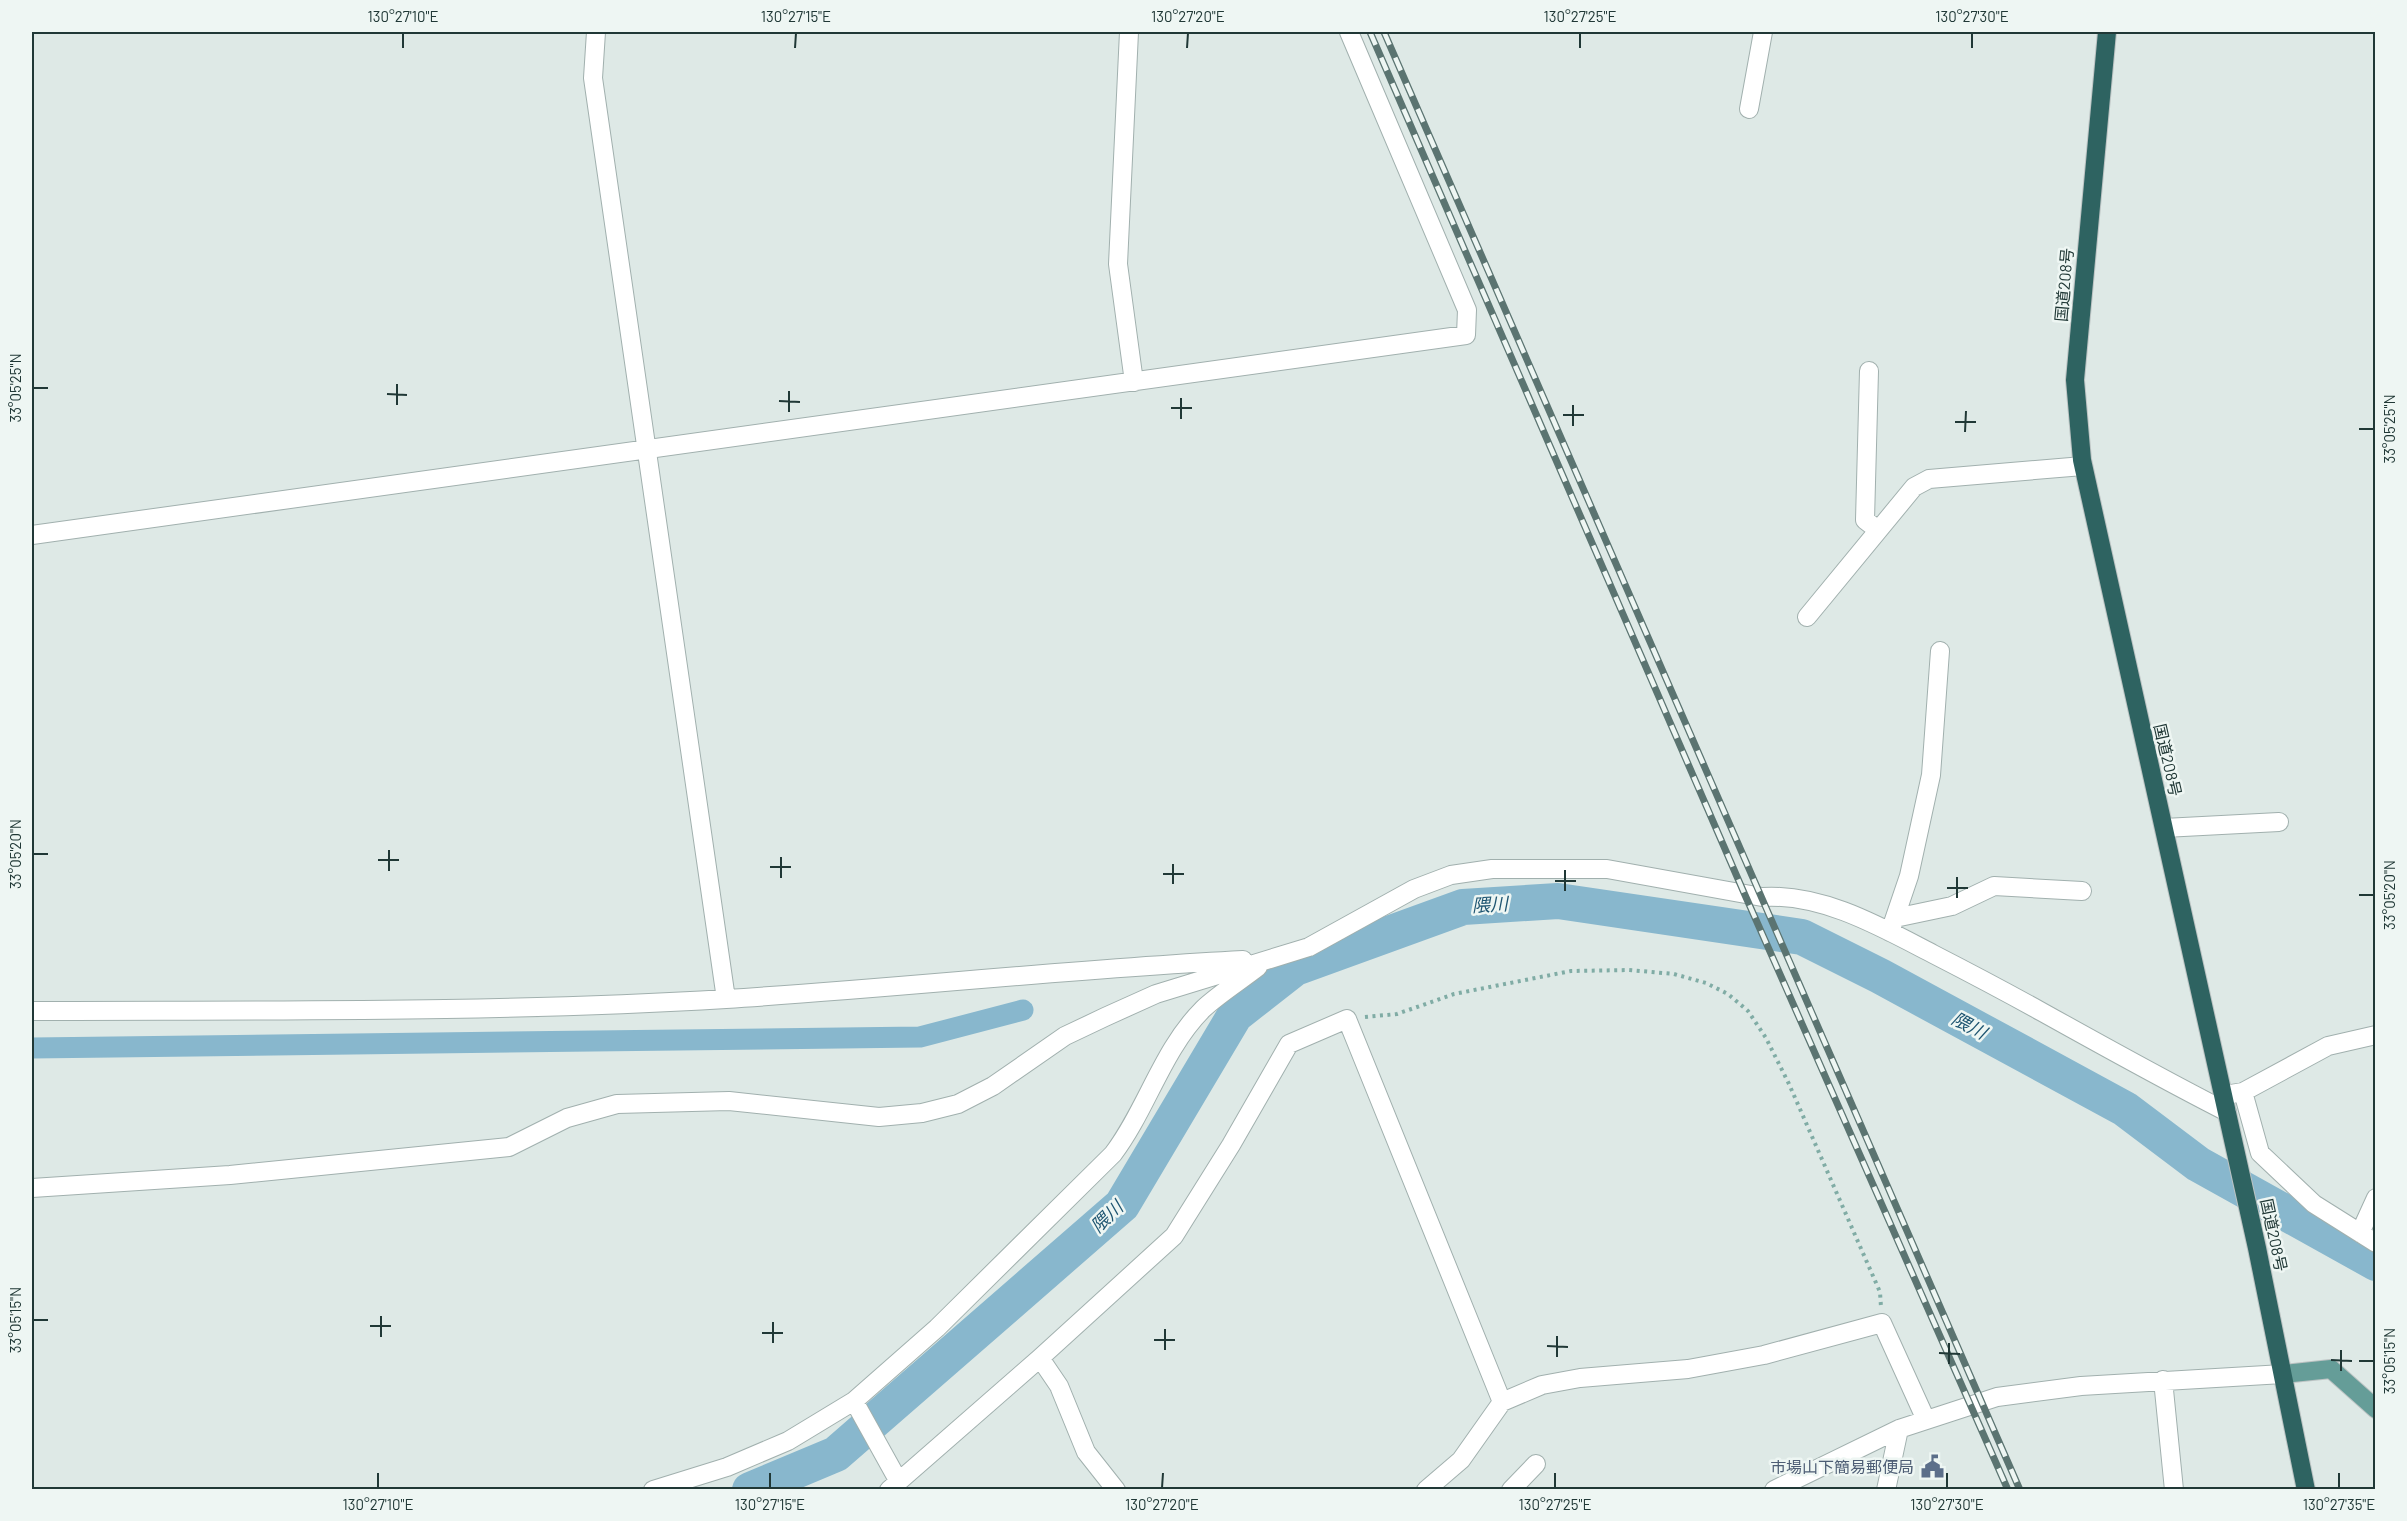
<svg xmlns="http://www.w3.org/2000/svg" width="2407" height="1521" font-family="Barlow,'Noto Sans JP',sans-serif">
	<rect width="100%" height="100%" fill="#dee9e6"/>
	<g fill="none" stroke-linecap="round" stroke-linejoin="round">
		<path stroke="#88b7cd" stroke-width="21" d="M32,1048L920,1037L1023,1010"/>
		<path stroke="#88b7cd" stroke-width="36" d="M750,1490L836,1454L1122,1205L1235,1015L1295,968L1463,907L1558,901L1802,937L1880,976L2125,1109L2198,1164L2376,1263"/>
		<defs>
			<path id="minor" d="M596,32L593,78L726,999
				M1129,32L1118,264L1134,382
				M1749,109L1763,32
				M1869,371L1865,520L1878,530
				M32,535L1466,335L1467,310L1349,32
				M1807,617L1914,487L1929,479L2083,466
				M2164,828L2279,822
				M1895,918L1952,906L1994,886L2082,891
				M1890,932L1909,876L1931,775L1940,651
				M32,1011C263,1010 495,1013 726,999C899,988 1070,969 1243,960
				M2243,1092L2260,1153L2314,1204L2376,1243
				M2231,1094L2243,1092L2328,1046L2376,1035
				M32,1188L230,1175L509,1147L567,1118L617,1104L729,1101L879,1117L922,1113L958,1104L993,1086L1065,1036L1105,1017L1156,994L1309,947L1414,889L1451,875L1492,869H1607L1762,897C1822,893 1881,927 1933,954C1970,973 2006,992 2042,1012C2103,1046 2164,1080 2227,1112
				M2360,1233L2376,1198
				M1040,1358L1059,1386L1086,1452L1116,1490
				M2163,1380L2174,1490
				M854,1401L899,1482
				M653,1490L727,1467L788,1441L854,1401L937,1328L1113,1154C1147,1109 1162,1050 1203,1009C1219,994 1240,981 1258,967
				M889,1490L1040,1358L1174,1236L1231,1145L1289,1044L1347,1019L1502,1402
				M1426,1490L1461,1460L1502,1402L1542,1385L1580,1378L1688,1369L1764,1355L1882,1323L1926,1420
				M1511,1490L1536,1464
				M1774,1490L1899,1429L1997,1397L2081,1386L2283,1374
				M1886,1490L1899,1429"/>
			<path id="major" d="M2283,1374L2331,1369L2376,1409"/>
			<path id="highway" d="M2107,32L2075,380L2082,460L2257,1248L2306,1490"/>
		</defs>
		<use href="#minor" stroke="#a1b0ae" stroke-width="20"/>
		<use href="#major" stroke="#bcc3c3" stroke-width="20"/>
		<use href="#highway" stroke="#bcc3c3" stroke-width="20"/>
		<path stroke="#80aca5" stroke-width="4" stroke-dasharray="3 4.5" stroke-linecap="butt" d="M1365,1017L1397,1014L1454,994L1571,971L1629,970L1674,974L1706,983L1728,994L1748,1011L1766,1038L1789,1084L1880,1292L1881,1307"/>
		<use href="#minor" stroke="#fff" stroke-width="18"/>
		<use href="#major" stroke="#659d98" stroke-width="18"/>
		<use href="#highway" stroke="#2e6361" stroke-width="18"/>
		<defs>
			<path id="rail" d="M1370,32L1745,895L2008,1490
				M1384,32L2020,1490"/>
		</defs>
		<use href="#rail" stroke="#5b7471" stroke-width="7"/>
		<use href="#rail" stroke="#eef6f3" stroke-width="4.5" stroke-dasharray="14" stroke-linecap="butt"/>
	</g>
	<path fill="none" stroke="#203836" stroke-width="2" d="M403,48V33M795,48L796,33M1187,48L1188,33M1580,48V33M1972,48V33M33,388H48M387,394L407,395M779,401L800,402M397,405V384M1171,408H1192M789,412V391M1563,415H1584M1181,419V398M1955,422H1976M1573,426V405M2359,429H2374M1965,432L1966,411M33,854H48M378,860H399M770,867H791M389,871V850M1163,874H1184M781,878V857M1555,881H1576M1173,884V864M1947,888H1968M1565,891V870M2359,895H2374M1957,898V877M33,1320H48M370,1326H391M762,1333H783M381,1337V1316M1154,1340H1175M773,1343V1322M1547,1346L1568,1347M1165,1350V1329M1939,1353L1960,1354M1557,1357V1336M2331,1360L2352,1361M2359,1361H2374M1949,1364V1343M2341,1371V1350M378,1488V1473M770,1488V1473M1162,1488L1163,1473M1555,1488V1473M1947,1488V1473M2339,1488V1473"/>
	<defs>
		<symbol id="civic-bare" viewBox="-9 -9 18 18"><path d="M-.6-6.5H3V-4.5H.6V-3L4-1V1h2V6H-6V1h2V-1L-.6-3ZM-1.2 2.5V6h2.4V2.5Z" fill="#5c6f8a" stroke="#eef6f3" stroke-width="2.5" paint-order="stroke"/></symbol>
	</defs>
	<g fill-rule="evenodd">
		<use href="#civic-bare" x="1916" y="1450" width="33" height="33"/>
	</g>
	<g text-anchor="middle" stroke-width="5" stroke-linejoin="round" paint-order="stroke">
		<g font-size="16" fill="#203836" stroke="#eef6f3">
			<text transform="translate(2064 285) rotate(-85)" y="6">国道208号</text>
			<text transform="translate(2168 760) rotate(77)" y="6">国道208号</text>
			<text transform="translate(2274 1235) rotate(78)" y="6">国道208号</text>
		</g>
		<g font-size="16" fill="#4e5e75" stroke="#eef6f3" text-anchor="end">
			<text x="1914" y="1473">市場山下簡易郵便局</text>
		</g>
		<g font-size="18" font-style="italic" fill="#1e5571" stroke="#eef6f3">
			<text transform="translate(1490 905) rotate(-3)" y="6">隈川</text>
			<text transform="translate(1969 1026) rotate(28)" y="6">隈川</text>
			<text transform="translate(1107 1217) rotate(-44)" y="6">隈川</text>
		</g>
	</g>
	<rect width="2407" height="1521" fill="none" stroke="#eef6f3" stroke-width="66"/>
	<rect x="33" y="33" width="2341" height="1455" fill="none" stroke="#203836" stroke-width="2"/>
	<g font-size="15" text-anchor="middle" fill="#203836">
		<text x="403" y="22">130°27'10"E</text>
		<text x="796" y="22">130°27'15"E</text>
		<text x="1188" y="22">130°27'20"E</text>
		<text x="1580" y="22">130°27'25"E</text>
		<text x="1972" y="22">130°27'30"E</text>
		<text transform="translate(16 388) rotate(-90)" y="5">33°05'25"N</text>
		<text transform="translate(2390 429) rotate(-90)" y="5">33°05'25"N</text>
		<text transform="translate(16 854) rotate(-90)" y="5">33°05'20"N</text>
		<text transform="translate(2390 895) rotate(-90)" y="5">33°05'20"N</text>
		<text transform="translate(16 1320) rotate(-90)" y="5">33°05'15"N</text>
		<text transform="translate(2390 1361) rotate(-90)" y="5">33°05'15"N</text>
		<text x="378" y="1510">130°27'10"E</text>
		<text x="770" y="1510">130°27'15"E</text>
		<text x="1162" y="1510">130°27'20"E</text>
		<text x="1555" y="1510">130°27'25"E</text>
		<text x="1947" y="1510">130°27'30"E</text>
		<text x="2339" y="1510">130°27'35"E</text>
	</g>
</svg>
